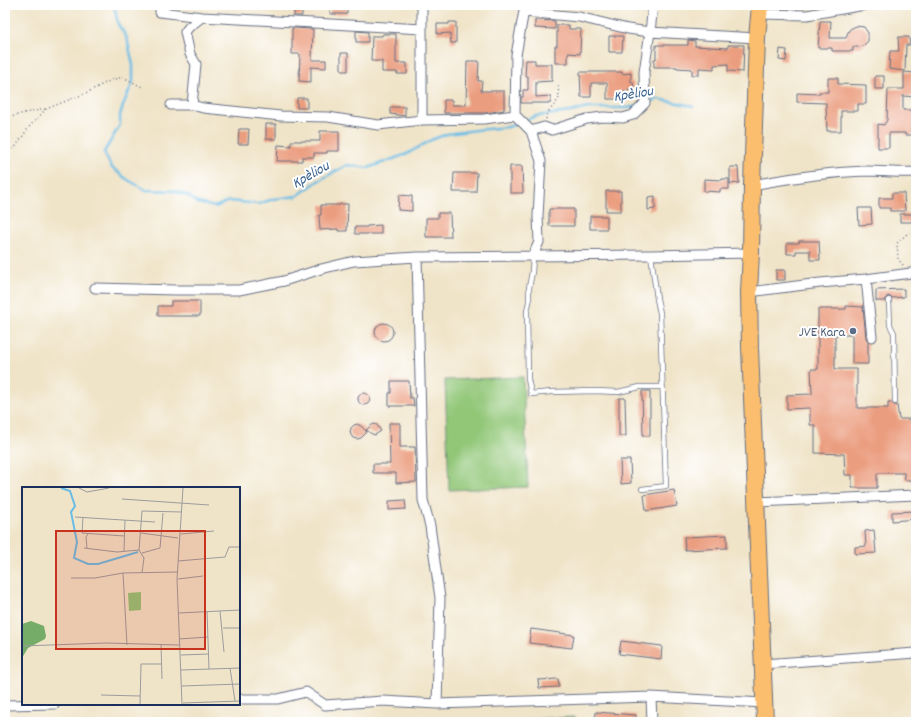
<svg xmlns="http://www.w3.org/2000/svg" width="921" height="727" font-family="Dekko,sans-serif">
	<rect width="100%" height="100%" fill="#fff"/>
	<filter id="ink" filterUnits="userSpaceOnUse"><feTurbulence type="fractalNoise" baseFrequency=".025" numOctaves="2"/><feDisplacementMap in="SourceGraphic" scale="8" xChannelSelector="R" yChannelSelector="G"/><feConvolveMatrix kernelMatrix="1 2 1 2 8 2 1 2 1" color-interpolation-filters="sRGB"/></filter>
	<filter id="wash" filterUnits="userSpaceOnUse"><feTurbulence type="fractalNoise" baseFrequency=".012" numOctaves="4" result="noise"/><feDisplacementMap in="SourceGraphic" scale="16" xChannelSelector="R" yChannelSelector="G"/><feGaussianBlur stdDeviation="0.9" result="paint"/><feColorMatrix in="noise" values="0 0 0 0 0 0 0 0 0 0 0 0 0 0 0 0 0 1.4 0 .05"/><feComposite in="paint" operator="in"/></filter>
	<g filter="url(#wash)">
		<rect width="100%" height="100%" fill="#f0e4c8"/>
		<path fill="#92c778" stroke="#567b6b" d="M523,377L528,487L449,490L445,380Z
			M575,717V722H530V719Z"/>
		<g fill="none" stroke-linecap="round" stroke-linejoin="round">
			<path stroke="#69bce5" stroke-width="2.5" d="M114,5L118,24L127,38L133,65V82L124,103L120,115V125L104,152L111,167L128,180L146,190L175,191L188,196L198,203L215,207L229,201L259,204L273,199L297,196L318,181L347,165L368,168L407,154L431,140L447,134L476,130L508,127L519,123
				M647,103L658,99L693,106
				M523,121L536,116L570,112L588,108H627L638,106"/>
		</g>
		<g id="blocks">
			<path fill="#eb9d7f" d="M294,5H302V16H294Z
				M330,6H347V14H330Z
				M535,20L555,21V29L535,28Z
				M820,21H831L830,38H846L848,32L850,29L856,26L864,27L868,33V41L863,46L859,47H853V51H832V48H818Z
				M449,22H456V43H451L450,33L437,34V24H449Z
				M557,25H569V29H581L580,54L568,53V63H555V46H557Z
				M292,28L313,29L312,60H326V68L311,67V82L299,81L300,54H292Z
				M356,31L368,32V42H356Z
				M383,34H396V63H407V74H397V72H382V61H371L372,36H382Z
				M609,36H623L622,52H609Z
				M898,37H909L910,45H906L905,71L889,69L890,51H899Z
				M688,40L695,41V46L728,48V45H744L743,72L728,71V64L714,65V69L699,68V75H692V69L677,68V67H654V59H656V45H688Z
				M780,49L787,50L786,61L779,60Z
				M341,53H348V71H341Z
				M526,60H535V64H552V81L536,82V97L551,96V103H521V97H523V90H528V76H525Z
				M467,61H479L478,81H482L481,91H504V110L486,113H444V100H452V105H466Z
				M580,72H622V74L631,73V82H633L634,90L624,91V99H607V83H591V97H581Z
				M904,72L916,73V97L903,96V110H916V135H905V133H889V148H878V124L884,125L887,120L888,89H904Z
				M875,76H884V89H875Z
				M828,78H838V84L866,85V104H858V111H841V131H827L826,103L797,102V93L819,94V92H828Z
				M297,98H307V108H297Z
				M390,107H405V116L390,114Z
				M266,124H276V139H266Z
				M239,129H249L248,144H238Z
				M320,131H339V151H327V153H314V157H302V161H277L278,145L291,146V141H320Z
				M510,166H522L523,193H510Z
				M730,167H738L739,183L730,184Z
				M454,173H477L476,192H453Z
				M704,179L722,180V179H729V189H720V192L704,191Z
				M606,191H621V211H606Z
				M892,193H904L905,211H890V208H879V198H892Z
				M399,195L412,196V211L398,210Z
				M655,196V209L648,210V197Z
				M340,204H348L347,231H338V229L320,230L319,215H321V205H340Z
				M858,208H871L872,224L859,225Z
				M549,209H574V226H549Z
				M438,213H450L451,237H426V218H438Z
				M900,214H916V222H900Z
				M590,216H607V229H590Z
				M381,225V234H355V227H367V226Z
				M799,241H819L820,260H810V251H796V254H787V243H799Z
				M776,270H785V280H776Z
				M904,289V297L892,298L888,296L886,298L885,301H876V290Z
				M171,301H200V316H158V306H171Z
				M846,306L863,307L866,338L868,341V364H852V335H835V369H857V408H888V402H891L894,405H897L899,419H916V480H905L904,473H877V488H852V475H845L844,454L815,453V425H810V408L787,409V395L812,394L811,369H818V309H846Z
				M375 332a9 9 0 1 1 18 0a9 9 0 1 1-18 0Z
				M391,381H409L410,398H413L414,406H389V393H391Z
				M642,391H650V436H643Z
				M358 399a6 6 0 1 1 12 0a6 6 0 1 1-12 0Z
				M619,398H625L626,436H619Z
				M389,423H400V447H415L416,482L396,483V473H373V464H390Z
				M357,424L361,426L367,432L361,438L357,439L353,438L351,435L350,432L351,428L354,425Z
				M374,424L377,425L381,431L375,435L372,434L366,430L372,425Z
				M620,460H630L631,483L621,484Z
				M674,490L677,506L646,511L644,495Z
				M405,500L406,509L389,510V501Z
				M916,511V519L892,521V512Z
				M874,530L876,553L855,554V547L866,546L865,531Z
				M727,535V548L685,550L684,537Z
				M531,629L574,635L572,648L529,643Z
				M621,641L662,646L661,659L619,654Z
				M558,679L559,687L539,688L538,680Z
				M596,712L636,715V722H595Z"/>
		</g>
	</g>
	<g filter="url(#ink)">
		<use href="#blocks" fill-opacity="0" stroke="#666e83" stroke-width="1"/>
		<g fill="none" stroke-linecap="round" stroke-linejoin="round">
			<defs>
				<path id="lane" d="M533,256L532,272L529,288V302L527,311L528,379L531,394L551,392L596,391L618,392L640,387H662
					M889,300L890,325L894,333L895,402
					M642,489L666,486L660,313L657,299L651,255"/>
				<path id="street" d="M160,5V12L202,17L422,29
					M422,5V120
					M525,5L516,55L515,115L531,131L541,161L538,216L539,242L535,251L533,256
					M524,12L579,17L628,29L650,32L757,38
					M760,14L807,15L865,5
					M171,105H192L203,108L281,116L328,117L378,125L422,120L484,119L515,115
					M192,105L196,64L190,54L185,32L189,27L202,17
					M531,131L544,127L552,130L587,119L603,117L623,118L633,115L645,103L644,72L650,32L653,5
					M752,185C790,178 828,172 867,171C883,171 900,173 916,172
					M417,257L423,500L430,526L440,598L437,704
					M866,279L872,337
					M95,288L175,290H239L284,281L321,269L354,261L417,257L651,255L751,253
					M749,292L820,283L866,279L911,273
					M757,502L916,495
					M763,664L916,653
					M651,697L652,722
					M239,699H278L306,692L325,705L383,701L437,704L651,697L764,703
					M5,705L55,704"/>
				<path id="highway" d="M760,5L757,38L752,185L751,253L749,292L750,348L765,722"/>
			</defs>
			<use href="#lane" stroke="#666e83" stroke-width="6"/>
			<use href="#street" stroke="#666e83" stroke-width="11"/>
			<use href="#highway" stroke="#666e83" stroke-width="18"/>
			<path stroke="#666e83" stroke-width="1.5" stroke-dasharray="1 3" stroke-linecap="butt" d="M5,118L11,117L24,113L46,109
				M546,119L547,114L558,100L559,98L558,84
				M5,151L14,149L29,127L46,109L84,94L111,80L123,77L142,87
				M903,265L898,259L897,243L908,233L916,230"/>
			<use href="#lane" stroke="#fff" stroke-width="4.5"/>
			<use href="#street" stroke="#fff" stroke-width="9"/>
			<use href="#highway" stroke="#fabe6e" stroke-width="16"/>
		</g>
	</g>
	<circle fill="#5c6f8a" stroke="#fff" stroke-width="1.5" cx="853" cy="331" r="4"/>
	<g text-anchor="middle" stroke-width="4" stroke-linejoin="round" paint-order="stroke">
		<g font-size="14" fill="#4e5e75" stroke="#fff" text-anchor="end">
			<text x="845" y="336">JVE Kara</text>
		</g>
		<g font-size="15" font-style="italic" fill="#36608d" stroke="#fff">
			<text transform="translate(633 93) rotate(-9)" y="5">Kpèliou</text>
			<text transform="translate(310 174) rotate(-30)" y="5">Kpèliou</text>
		</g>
	</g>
	<g transform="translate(22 487)">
		<rect width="218" height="218" fill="#f0e4c8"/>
		<path d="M119,105V123L107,124L106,106Z" fill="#92c778"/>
		<path d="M9,134L22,139L24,149L23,152L6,161L0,171V137Z" fill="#75ac68"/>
		<path fill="none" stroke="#69bce5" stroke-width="2" d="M39,1L48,4L53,19L49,25L55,55L52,71L66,77H76L116,65"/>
		<path fill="none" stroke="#9b9c9e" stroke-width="1" d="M57,1L65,5L87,1M100,12L187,18M53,30L133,35M61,30L60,46L102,49M119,46L156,51M159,47L192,44M62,61L95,65L117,63M65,61L64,50L66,47M102,64L103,33M120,66L138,61L141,26M156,74L203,70L207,60H218M101,86L105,158M120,86L122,71L117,63L120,24L159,25M49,91H73L101,86L155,85M156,92L181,89M185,124L187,182M198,124L202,165M157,126L218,123M201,141H218M157,152L186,150M139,157L140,192M0,159L84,156L157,158M159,168L187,167M208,181L213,214M159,183L218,181M160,199L218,197M79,208L118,209M161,216L218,214M118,217L119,177H140M160,217L155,92L161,1"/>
		<path fill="#c8321e" fill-opacity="0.15" stroke="#c8321e" stroke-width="2" d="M34,44H183V162H34Z"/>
		<rect width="218" height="218" fill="none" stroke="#1b2f5e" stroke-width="2"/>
	</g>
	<rect width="921" height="727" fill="none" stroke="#fff" stroke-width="20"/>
</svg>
